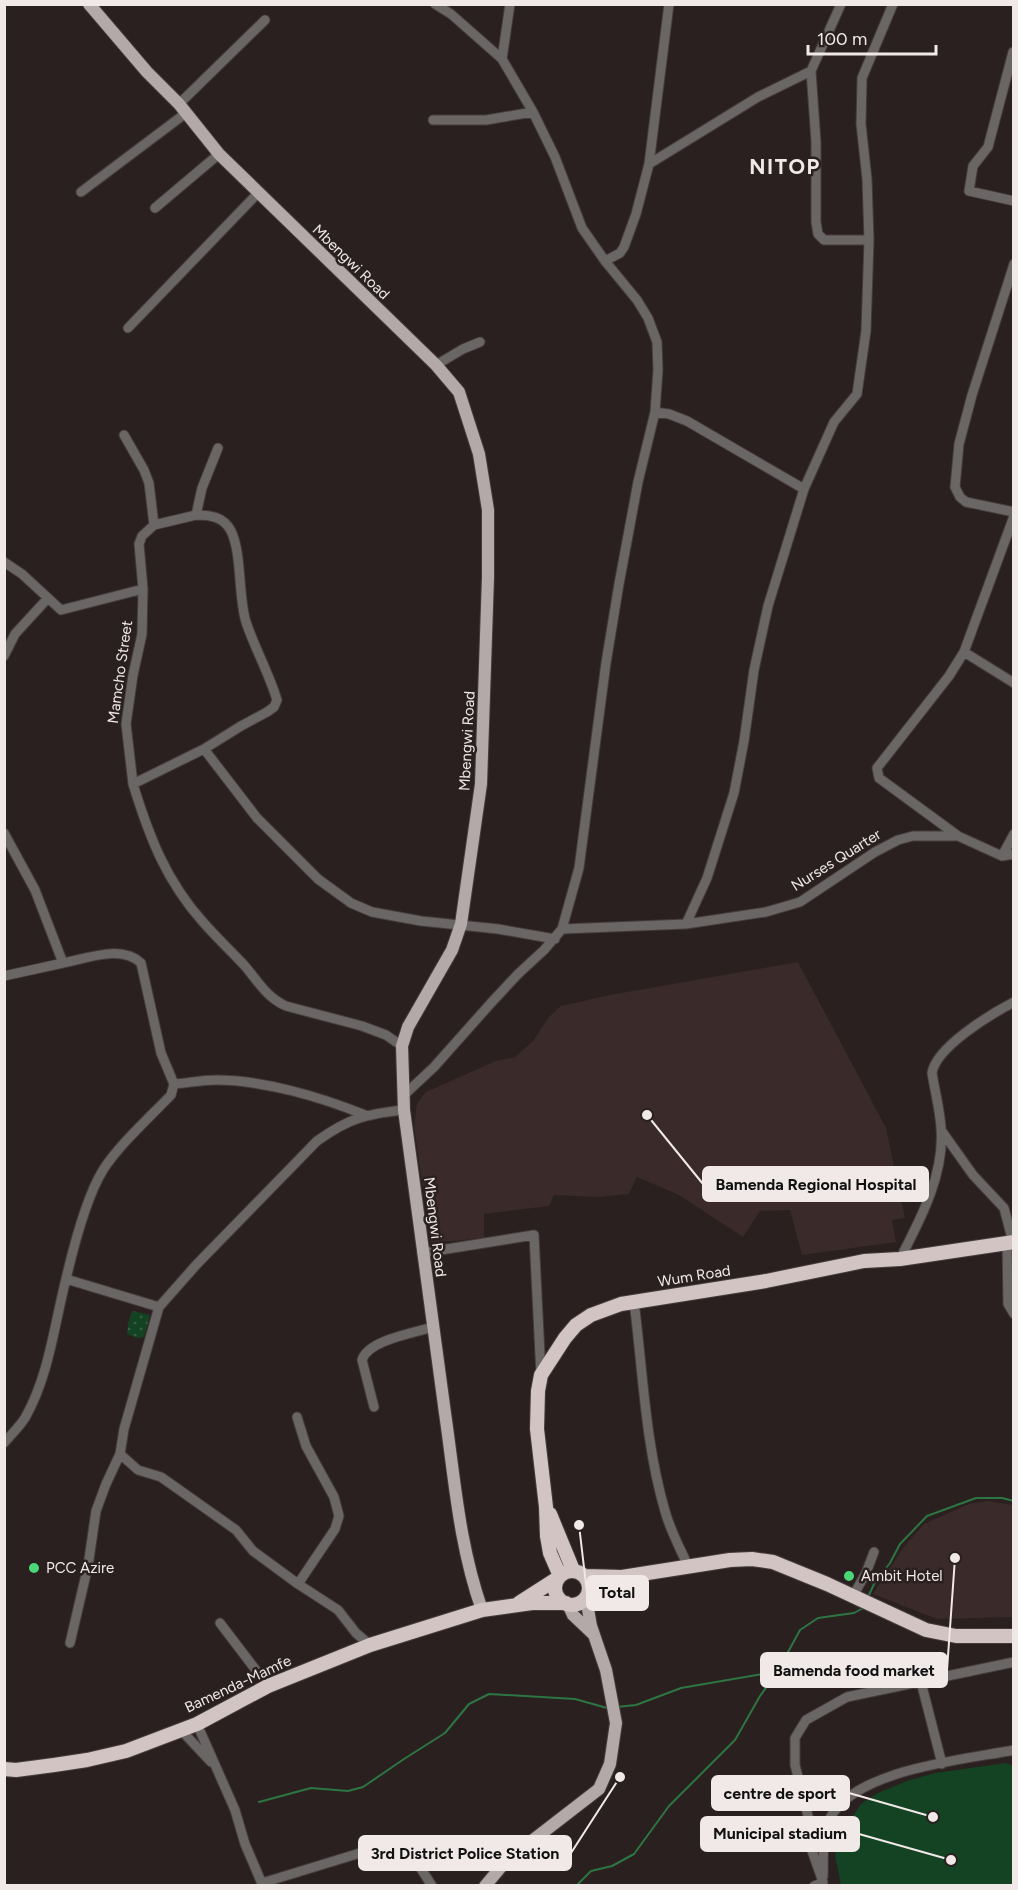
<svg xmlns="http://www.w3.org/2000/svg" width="1018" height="1890" font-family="Figtree,sans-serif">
	<defs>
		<pattern id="grass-dots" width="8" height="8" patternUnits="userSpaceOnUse" patternTransform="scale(1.5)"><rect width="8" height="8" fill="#134322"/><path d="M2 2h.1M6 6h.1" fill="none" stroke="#365e42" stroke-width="1.8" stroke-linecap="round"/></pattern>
	</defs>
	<rect width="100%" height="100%" fill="#2a2020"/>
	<path fill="#3a2a29" d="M798,962L886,1128L905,1218L892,1220L896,1242L802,1255L790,1210L760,1211L743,1237L679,1195L637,1177L629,1194L598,1197L554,1195L549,1206L484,1214V1238L431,1243L414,1126L417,1103L426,1092L496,1061L515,1057L533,1041L549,1017L561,1006L610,995Z
		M988,1501L1013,1505V1617L937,1619L873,1594L903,1548L924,1524L969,1504Z"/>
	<path fill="url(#grass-dots)" d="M132,1311L150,1315L144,1337L137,1338L127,1334L128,1324Z"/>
	<path fill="#134322" d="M1006,1763L1013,1766V1885H841L835,1855L844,1829L861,1804L878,1793L907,1781L935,1773Z"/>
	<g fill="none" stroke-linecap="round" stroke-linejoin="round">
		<path stroke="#2d7542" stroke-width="2" d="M868,1597L875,1582L890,1563L900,1544L927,1516L976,1498H1002L1014,1501
			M616,1707L636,1705L681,1688L768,1673L780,1665
			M259,1802L311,1788L348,1791L363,1787L404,1759L445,1733L469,1704L489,1694L575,1699L607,1708
			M576,1886L591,1871L612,1866L634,1854L669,1806L735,1740L760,1696L776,1674L800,1630L818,1618L854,1613L863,1608"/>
		<defs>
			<path id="minor" d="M435,4L451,14L502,59
				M841,4L811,71L816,142V222L818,234L824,240H869
				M1013,52L988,147L973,166L969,191L1014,201
				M179,104L265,20
				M433,120H486L533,112
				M649,164L758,97L811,71
				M81,192L186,113
				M155,208L219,154
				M605,261L620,253L624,247L636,214L649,164L669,4
				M1014,264L972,395L959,444L955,487L960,497L966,502L1014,512
				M128,328L258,193
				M436,365L463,349L480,342
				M655,412L669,414L687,421L804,489
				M124,435L144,470L149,483L154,525
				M196,515C211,515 224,517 231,531C242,553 238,596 246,622C255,649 269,673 277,700L274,707L267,712L241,726L204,749L133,784L126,724L133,675L142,634L143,589L139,544L142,536L154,525Z
				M196,515L202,488L218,448
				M4,562L22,574L61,610L143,589
				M964,652L1014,683
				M4,656L15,634L48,598
				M204,749L257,818L318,879L351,903L372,912L421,921L498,929L555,939
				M133,784C149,836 166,881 203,922C216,937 231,951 244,965C258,981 266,997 286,1006L362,1026L386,1035L402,1046
				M4,833L35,890L63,963C86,959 121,944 141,963L161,1053L174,1084
				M958,836L879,778L877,768L949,676L964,652L1014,516
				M1002,856L1014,834
				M686,924L707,878L734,793L744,741L754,670L768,606L804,489L834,422L857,394L866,331L869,240L867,179L861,124L862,78L893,4
				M562,929L686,924L766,912L800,902L875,852L898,840L913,836H958L1002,856L1014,854
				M4,976L63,963
				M403,1096L434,1067L491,1003L518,974L544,950L562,929L579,868L606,663L619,584L638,482L655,412L658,370L657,342L648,318L637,300L605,261L582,228L555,157L533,112L502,59L510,4
				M941,1130L973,1175L1004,1208L1013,1242
				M1007,1243L1008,1304L1014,1314
				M422,1253L534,1235L541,1375
				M900,1259C920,1220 945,1174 941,1128C940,1110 935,1092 932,1073C936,1047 991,1014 1014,1002
				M66,1279C73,1249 87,1196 103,1170C119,1145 150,1117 171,1095L174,1084C188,1083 202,1080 216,1080C263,1080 321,1097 365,1115
				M634,1302C643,1371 645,1443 665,1511C670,1530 680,1548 688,1566
				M374,1407L362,1360C368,1340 414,1333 433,1327
				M297,1417L306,1446L334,1497L339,1516L335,1529L298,1584
				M4,1443C11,1435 19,1427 25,1418C49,1376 54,1326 66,1279L159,1307
				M120,1454L138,1470L161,1477L236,1530L253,1551L298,1584L338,1610L356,1633L370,1645
				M853,1596L866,1573L874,1552
				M220,1623L268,1686
				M70,1643L88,1566L96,1511L106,1484L120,1454L124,1429L159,1307L197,1264L317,1141C349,1118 366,1114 404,1110
				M921,1682L942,1764
				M197,1724L235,1810L245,1844L263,1886
				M180,1729L211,1762
				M823,1877C824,1859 821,1835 830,1818C856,1769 963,1760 1014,1750
				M262,1883L396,1842L406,1845L432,1886
				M814,1886L823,1882L811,1848L809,1820L795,1765V1738L806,1720L847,1697L1014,1662"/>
			<path id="major" d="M89,4L147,72L179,104L219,154L436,365L459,392L479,454L488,510V577L481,784L461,924L452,950L408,1027L402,1046L404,1110C418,1211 431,1312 445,1413C455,1482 459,1544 482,1610
				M568,1604L573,1615L593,1634
				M485,1886L506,1861L599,1789L610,1764L616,1723L606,1670L591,1626L586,1598"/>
			<path id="highway" d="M550,1514L573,1570
				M555 1588a17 17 0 1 1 34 0a17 17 0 1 1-34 0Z
				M560,1576L550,1553L547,1536L546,1507L537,1429L538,1391L541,1375L565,1338L576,1325L591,1315L621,1304L766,1281L864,1261L900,1259L1014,1242
				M585,1576L622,1577L730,1560L752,1559L773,1562L827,1584L926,1630L956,1636H1014
				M519,1603L558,1578
				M4,1769L16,1770L54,1765L87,1760L126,1751L197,1724L268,1686L370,1645L482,1610L532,1603H566"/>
		</defs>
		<use href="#minor" stroke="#463c3c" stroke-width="11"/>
		<use href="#major" stroke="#463c3c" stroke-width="14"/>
		<use href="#highway" stroke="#463c3c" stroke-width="16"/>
		<use href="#minor" stroke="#6b6666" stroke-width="9"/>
		<use href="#major" stroke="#b4a9a9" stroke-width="12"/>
		<use href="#highway" stroke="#d1c4c3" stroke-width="14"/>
	</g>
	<g fill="#4bd677" stroke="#2a2020" stroke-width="2">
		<circle cx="34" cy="1568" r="6"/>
		<circle cx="849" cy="1576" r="6"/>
	</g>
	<g text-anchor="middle" stroke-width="5" stroke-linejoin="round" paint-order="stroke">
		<g font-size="15" fill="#f0e9e8" stroke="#2a2020">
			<text transform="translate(351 262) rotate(44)" y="5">Mbengwi Road</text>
			<text transform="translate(120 672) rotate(-82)" y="5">Mamcho Street</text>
			<text transform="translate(467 741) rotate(-87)" y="5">Mbengwi Road</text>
			<text transform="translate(836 860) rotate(-32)" y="5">Nurses Quarter</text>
			<text transform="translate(435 1227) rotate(83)" y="5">Mbengwi Road</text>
			<text transform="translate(694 1276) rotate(-9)" y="5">Wum Road</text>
			<text transform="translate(238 1684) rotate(-25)" y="5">Bamenda-Mamfe</text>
		</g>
		<g font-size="15" fill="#f0e9e8" stroke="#2a2020" text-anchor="start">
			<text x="46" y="1573">PCC Azire</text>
			<text x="861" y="1581">Ambit Hotel</text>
		</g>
		<g font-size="21" font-weight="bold" letter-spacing="1.5" fill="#f0e9e8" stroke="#2a2020">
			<text x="785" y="174">NITOP</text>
		</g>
	</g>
	<path fill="none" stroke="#f0e9e8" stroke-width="2" d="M647 1115L703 1184M579 1525L587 1593M955 1558L947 1670M933 1817L849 1793M951 1860L859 1834M620 1777L571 1853"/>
	<g fill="#f0e9e8" stroke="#2a2020" stroke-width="2">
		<circle cx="647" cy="1115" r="6"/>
		<circle cx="579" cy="1525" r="6"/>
		<circle cx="955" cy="1558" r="6"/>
		<circle cx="933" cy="1817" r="6"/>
		<circle cx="951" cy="1860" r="6"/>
		<circle cx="620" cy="1777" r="6"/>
	</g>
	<g fill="#f0e9e8" stroke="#f0e9e8" stroke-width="2">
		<rect x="703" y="1167" width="225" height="34" rx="6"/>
		<rect x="587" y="1576" width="61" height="34" rx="6"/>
		<rect x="761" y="1653" width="186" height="34" rx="6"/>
		<rect x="712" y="1776" width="137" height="34" rx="6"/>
		<rect x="701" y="1817" width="158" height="34" rx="6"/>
		<rect x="359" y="1836" width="212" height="34" rx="6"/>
	</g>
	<g font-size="16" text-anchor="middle" font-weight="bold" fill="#111">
		<text x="816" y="1190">Bamenda Regional Hospital</text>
		<text x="617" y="1598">Total</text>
		<text x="854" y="1676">Bamenda food market</text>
		<text x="780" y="1799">centre de sport</text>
		<text x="780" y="1839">Municipal stadium</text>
		<text x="465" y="1859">3rd District Police Station</text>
	</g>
	<rect width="1018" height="1890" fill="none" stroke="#f0e9e8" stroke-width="12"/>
	<path d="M808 45v9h128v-9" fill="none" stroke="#f0e9e8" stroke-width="3"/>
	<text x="817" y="45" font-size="18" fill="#f0e9e8" stroke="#2a2020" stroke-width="4.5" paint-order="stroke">100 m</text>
</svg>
